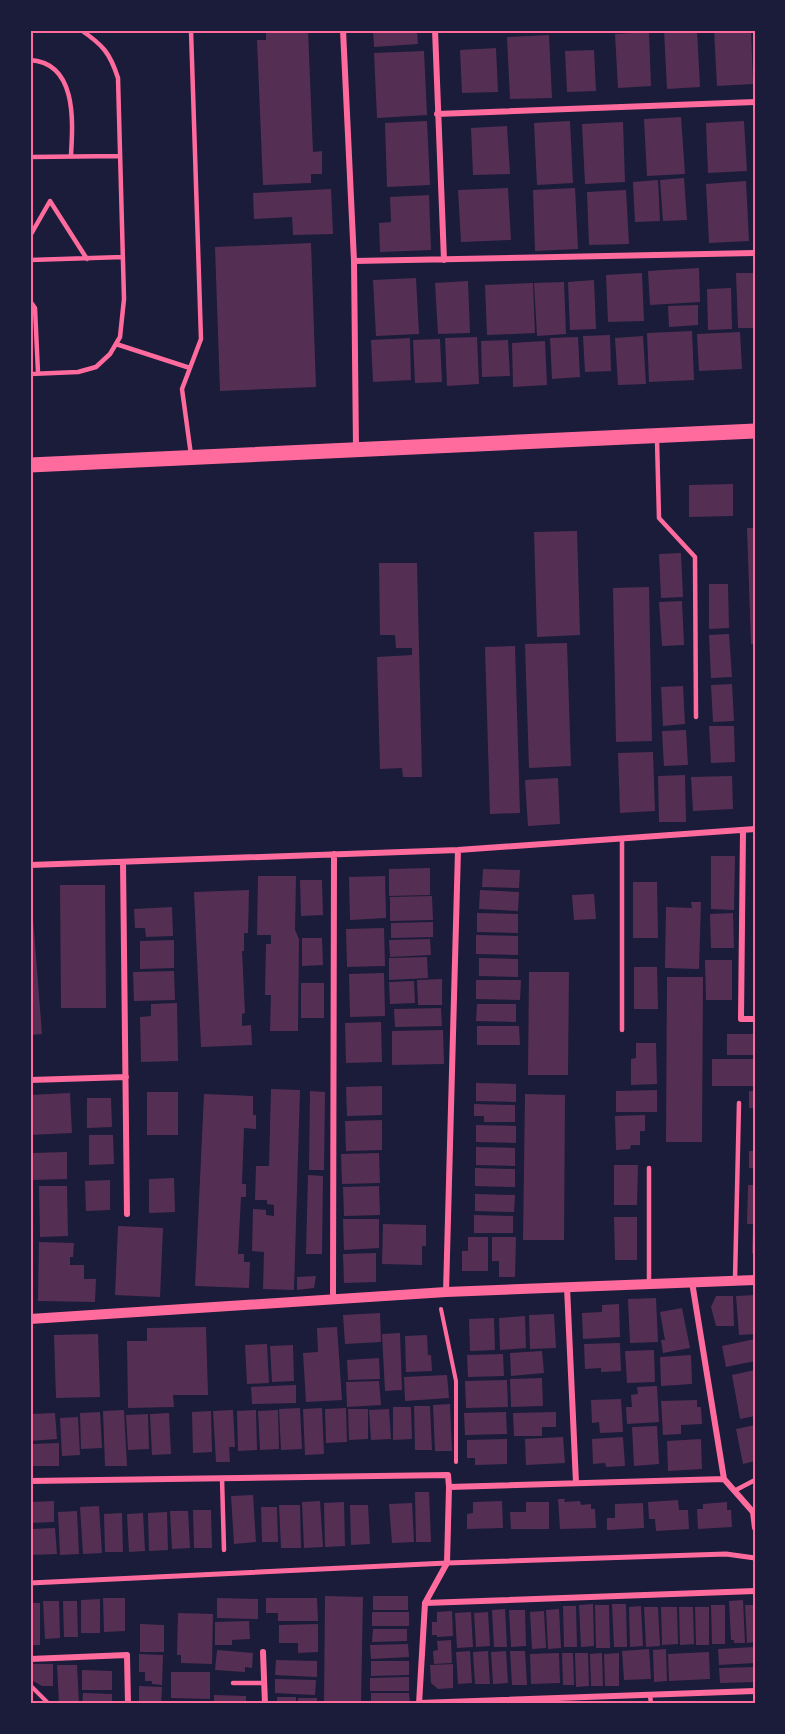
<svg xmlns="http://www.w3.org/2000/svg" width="785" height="1734" font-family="'DM Sans',sans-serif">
	<rect width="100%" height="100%" fill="#1b1b3a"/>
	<path fill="#542f53" d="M266,30H308L313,152L322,151V174H311V183L263,185L257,40H266Z
		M373,30H417L418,44L374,47Z
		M664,30H697L700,87L667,89Z
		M714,30H751L753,84L717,86Z
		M649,32L651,86L618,88L615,34Z
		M549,35L552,98L510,99L507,37Z
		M496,48L498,92L462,93L460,50Z
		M594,50L596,91L567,92L565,51Z
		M424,51L427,115L377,118L374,53Z
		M681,117L685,174L647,176L644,119Z
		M427,121L430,185L387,187L385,123Z
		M570,121L573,183L537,185L534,123Z
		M744,121L747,171L708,173L706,123Z
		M623,122L625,182L585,184L582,124Z
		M507,126L510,174L473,175L471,128Z
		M684,178L687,220L663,221L660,180Z
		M658,180L660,221L635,222L633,182Z
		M746,181L749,241L709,243L706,184Z
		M508,188L511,240L461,242L458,190Z
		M575,188L578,249L535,251L533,190Z
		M331,189L333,234L293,235L292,217L254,219L253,193Z
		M626,190L629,244L589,245L587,192Z
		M429,195L431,250L380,252L379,223L391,222L390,197Z
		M311,243L316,387L220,391L215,247Z
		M699,268L700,302L650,305L648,271Z
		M642,273L644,321L608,322L606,275Z
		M736,273H755V328H738Z
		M416,278L419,334L376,336L373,280Z
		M594,280L596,329L570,330L568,282Z
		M468,281L470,333L438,334L435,283Z
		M564,282L566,334L537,336L534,283Z
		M533,283L535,333L487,335L485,285Z
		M731,288L732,329L708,330L707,289Z
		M698,305V325L669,327L668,306Z
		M692,331L694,380L649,382L647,333Z
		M740,332L742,369L699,371L697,334Z
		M610,335L611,371L585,372L583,336Z
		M643,336L646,384L618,385L615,338Z
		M477,337L479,384L447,386L445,338Z
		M578,337L580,377L552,379L550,338Z
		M410,338L411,380L373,382L371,340Z
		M440,339L442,382L415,383L413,340Z
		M508,340L510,376L482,377L481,341Z
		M545,341L547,385L513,387L512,343Z
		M733,484V516L689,517V485Z
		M747,528H755V644H751Z
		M577,531L580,635L537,637L534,532Z
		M681,553L683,597L661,598L659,554Z
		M379,563H417L422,777H403L402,768L380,769L377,657L412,655V648H396L395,635H380Z
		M709,584H728L729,628L709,629Z
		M649,587L652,741L616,742L613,588Z
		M682,601L684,645L662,646L659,602Z
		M729,634L732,677L711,678L709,635Z
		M567,643L571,766L529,768L525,644Z
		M515,646L520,813L490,814L485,647Z
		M732,684L734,721L713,722L711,685Z
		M683,686L685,724L663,726L661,687Z
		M709,726H734L735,762L711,763Z
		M686,730L688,765L664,766L662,731Z
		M653,752L655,811L620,813L618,753Z
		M685,775L686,822H659L658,776Z
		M732,776L733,809L693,811L691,777Z
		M558,778L560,824L528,826L525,780Z
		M711,856H735L734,910L711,909Z
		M430,868V895L389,896V869Z
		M483,869L520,870L519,888L482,887Z
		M258,876H296L295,930L299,939L298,1031H270L271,995H265L266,944H271V935H257Z
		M385,876L386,918L350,920L349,877Z
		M300,880H322L323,915L301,916Z
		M633,882H657L658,938H633Z
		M60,885H105L106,1008H61Z
		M249,890L248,933H244V951H242L245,1013L242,1014V1026L251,1025L252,1045L201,1047L194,892Z
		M480,890L519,892L518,911L479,909Z
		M594,894L596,919L574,920L572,895Z
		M432,896L433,920L390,921V897Z
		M691,902H701L699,969L665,968L666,907L692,908Z
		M30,905H32L42,1034L30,1035Z
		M172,907L173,936L146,937L145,928H135L134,909Z
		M477,913L518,914V933L477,932Z
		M733,913L734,948H711L710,914Z
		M433,922V937L391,938V923Z
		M384,928L385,966L347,967L346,929Z
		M476,935L518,936V955L476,954Z
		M302,938H322L323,965L302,966Z
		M430,939L431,955L390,957L389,940Z
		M174,940V968L140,969V941Z
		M427,957L428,978L389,980V958Z
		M479,958L518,959V977L479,976Z
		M705,960H732V1000H706Z
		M634,967H657L658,1009H634Z
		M174,971L175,1000L134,1001L133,972Z
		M529,972H569L568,1075H528Z
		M384,973L385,1016L350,1017L349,974Z
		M667,977H703L702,1142H666Z
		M442,979V1005H418L417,980Z
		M476,980H521L520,1000L476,999Z
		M414,981L415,1003L390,1004L389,982Z
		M301,983H324V1018H301Z
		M177,1003L178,1061L141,1062L140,1017L151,1016V1004Z
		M477,1004H516V1022L476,1021Z
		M441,1008L442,1026L395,1027L394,1009Z
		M381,1022L382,1062L346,1063L345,1023Z
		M477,1026H519L520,1045H477Z
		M443,1030L444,1064L392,1065V1031Z
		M727,1034H755V1055H727Z
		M636,1043H656L657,1084L631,1085V1059L636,1058Z
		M712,1059H755V1086H712Z
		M476,1083L516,1084V1102L476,1101Z
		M382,1086V1115L347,1116L346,1087Z
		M271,1089L300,1090L294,1290L263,1289L264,1252L252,1251L253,1209L266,1210V1215L274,1216V1205L267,1204V1200H255L256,1166H269Z
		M657,1090V1112H616V1091Z
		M310,1091L325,1092L324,1170H309Z
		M749,1091H755V1108H749Z
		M147,1092H178V1135H147Z
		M70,1093L72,1133L30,1135V1095Z
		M204,1094L253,1096V1115H256V1129L244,1128L242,1184H246V1197H241L238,1254H244V1262H250L249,1288L195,1286Z
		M525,1094L565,1095L564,1240H523Z
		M87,1098H111L112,1127L87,1128Z
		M474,1104L515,1105V1122H484V1116H474Z
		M645,1115V1131H640V1145H631L630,1149L616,1150L615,1116Z
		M382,1120V1150L346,1151L345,1121Z
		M476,1125L516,1126V1143L476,1142Z
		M89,1135H113L114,1164L89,1165Z
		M476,1147L515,1148V1166L476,1165Z
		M749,1151H755V1168H749Z
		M67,1152V1179L33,1180L32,1153Z
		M379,1153L380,1183L342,1184L341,1154Z
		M614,1165H638L637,1205H614Z
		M475,1168L515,1169V1187L475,1186Z
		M308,1175L323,1176L322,1254H306Z
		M174,1178L175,1212L149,1213V1179Z
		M110,1180V1210L86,1211L85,1181Z
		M748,1185H755V1253H752L753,1224H747Z
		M39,1186H67L68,1236L40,1237Z
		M379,1186L380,1215L344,1216L343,1187Z
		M475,1194L515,1195L514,1212L475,1211Z
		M474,1215L513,1216V1233H474Z
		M614,1217H637V1260H615Z
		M343,1219H379V1248L344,1250Z
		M383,1224L426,1225V1246H422V1265L382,1264Z
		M118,1226L163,1228L160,1297L115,1295Z
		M468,1237H488V1271H462V1251H468Z
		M492,1237H516L515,1277H499V1261H492Z
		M39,1242L74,1243L73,1257H70V1265H84V1279H96L95,1302L38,1301Z
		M376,1253V1282L344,1283L343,1254Z
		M316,1276L314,1288L297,1290V1277Z
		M755,1295V1334L739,1335L736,1296Z
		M716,1296H733L734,1326H716L711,1307Z
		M656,1298L658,1342L630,1343L628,1299Z
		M619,1304L620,1337L583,1339L582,1313L602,1312V1305Z
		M682,1308L690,1348L663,1353L661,1340H665L660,1312Z
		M380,1313L381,1342L345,1344L343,1315Z
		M554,1314L556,1348L530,1349L529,1315Z
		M525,1316L526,1348L500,1350L499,1318Z
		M494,1318L495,1350L470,1351L469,1319Z
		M206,1327L208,1395H173L174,1407L128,1408L127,1341H147V1328Z
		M337,1327L342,1400L306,1402L303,1353L318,1352L317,1328Z
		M400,1333L402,1390L385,1391L382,1334Z
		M98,1334L100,1397L56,1398L54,1335Z
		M427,1335L428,1355H431L432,1371L406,1372L405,1336Z
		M755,1339V1361L726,1367L722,1346Z
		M620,1343L621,1371L601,1372V1368L585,1369L584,1344Z
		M267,1344L269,1383L247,1384L245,1345Z
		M293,1345L294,1381L272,1382L270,1346Z
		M654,1350L655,1382L627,1383L625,1351Z
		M542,1351L544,1373L511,1376L510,1353Z
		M503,1354L504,1376L468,1377L467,1355Z
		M691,1355L692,1384L661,1386L660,1357Z
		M379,1358L380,1379L348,1380L347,1360Z
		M755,1370V1416L740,1419L732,1375Z
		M447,1375L449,1398L405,1401L404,1377Z
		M542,1378L543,1406L511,1407L510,1379Z
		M507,1380L508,1407L466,1408L465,1381Z
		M379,1381L381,1405L347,1407L346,1382Z
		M296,1385V1403L252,1404L251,1387Z
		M657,1386L659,1422L627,1424L626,1407H632L631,1395L638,1394L637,1387Z
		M621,1399L623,1432L600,1433L599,1422L592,1423L591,1400Z
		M697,1400V1407H701L702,1424L681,1425V1434L663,1435L661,1401Z
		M450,1404L452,1451H435L433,1405Z
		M414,1406H430L432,1450H415Z
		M393,1407H411L412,1439L393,1440Z
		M300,1408L302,1449L281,1450L279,1409Z
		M322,1408L324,1454L305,1455L303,1409Z
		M346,1408L347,1442L326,1443L325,1409Z
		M348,1409H368V1439L349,1440Z
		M389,1409L391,1439L371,1440L369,1410Z
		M124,1410L127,1466H105L103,1411Z
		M233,1410L235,1447H229L230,1462H216L213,1411Z
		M256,1410L257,1450L238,1451L237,1411Z
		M278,1410L279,1449L260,1450L258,1411Z
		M211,1411L212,1452L193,1453L192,1412Z
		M100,1412L102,1448L81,1449L80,1413Z
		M506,1412L507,1434L465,1435L464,1413Z
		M556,1412V1427H542V1436H514L513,1413Z
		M55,1413L57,1439L30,1441V1414Z
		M169,1413L171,1454L152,1455L150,1414Z
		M148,1414L149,1449L128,1450L126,1415Z
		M78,1417L80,1455L62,1456L60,1418Z
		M755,1425V1461L743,1464L736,1429Z
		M657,1426L659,1464L634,1466L632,1427Z
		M563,1437L565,1463L526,1465L525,1439Z
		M623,1437L625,1466L606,1467L605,1463L593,1464L592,1439Z
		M507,1439V1464L475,1465V1458H467V1440Z
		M701,1439L702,1469L668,1471L667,1441Z
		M59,1443V1466H30V1444Z
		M415,1492H429L431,1542H416Z
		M253,1495L256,1542L234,1544L231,1496Z
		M558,1499H565L564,1502L580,1501L581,1505L591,1504V1509H595L596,1528L560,1529Z
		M678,1500L679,1510H688L689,1529L656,1531L655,1519H649L648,1502Z
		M54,1501V1522L30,1523V1502Z
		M320,1501L323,1547L304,1548L302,1502Z
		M502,1501L503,1528L467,1529V1514L473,1513V1502Z
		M344,1502L345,1546L325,1547L324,1503Z
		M526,1502H549V1529H511L510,1512H526Z
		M727,1502V1510H731L732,1527L698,1529L697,1509H703V1504Z
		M412,1503L414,1542L392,1543L389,1504Z
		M643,1503L644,1528L607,1530V1518H615V1504Z
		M279,1505H300L301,1548H281Z
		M350,1505H368L370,1544L351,1545Z
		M99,1506L102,1553L83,1554L80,1507Z
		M261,1507H277L278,1542H262Z
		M193,1510H211L212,1548H194Z
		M77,1511L79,1554L60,1555L58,1512Z
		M170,1511H188L190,1548L172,1549Z
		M167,1512L168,1550L149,1551L148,1513Z
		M122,1513L123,1552H105L104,1514Z
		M143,1513L145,1551L129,1552L127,1514Z
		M55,1528L57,1554L30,1555V1529Z
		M325,1596L363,1597L361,1704H324Z
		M373,1596H408V1610H373Z
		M103,1598H125V1631L104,1632Z
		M217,1598L258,1599V1619L217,1618Z
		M266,1598H317L318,1621H278V1613H266Z
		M100,1599V1633H81V1600Z
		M743,1600L745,1643H734V1640H731L729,1601Z
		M43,1601H59L60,1638L45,1639Z
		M63,1601H77L78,1637H64Z
		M32,1603H40V1645H30V1605Z
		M593,1604L594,1646L581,1647L579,1605Z
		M612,1604H626L627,1647H614Z
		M595,1605H609L610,1648H596Z
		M711,1605H725V1644H712Z
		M745,1605H755V1642L747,1643Z
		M563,1606H576L577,1647H564Z
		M641,1606L643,1646L630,1647L629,1607Z
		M644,1607H658L660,1646L646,1647Z
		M661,1607H677L678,1644L662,1645Z
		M679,1607H693L694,1644L680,1645Z
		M695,1607H709V1645H696Z
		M505,1609L507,1647H494L492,1610Z
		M559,1609L561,1648L548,1649L546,1610Z
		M509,1610H525L526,1646L511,1647Z
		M452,1611L453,1636L437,1637V1635H432V1622H437V1612Z
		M544,1611L546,1648L532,1649L530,1612Z
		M372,1612H409V1626H372Z
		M471,1612L473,1647L457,1648L455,1613Z
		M488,1612L490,1646L476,1647L474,1613Z
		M178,1613L213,1614L212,1664L181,1663V1655H177Z
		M249,1621L250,1639L232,1640V1645H215V1622Z
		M140,1624L164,1625V1652H140Z
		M318,1624V1652L298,1653V1643H279V1625Z
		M373,1629H407V1641L372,1642Z
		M451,1640L452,1663L434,1664L433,1651L438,1650L437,1641Z
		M408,1644L409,1657L371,1659L370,1645Z
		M755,1647V1663L719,1665L718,1649Z
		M649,1649L651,1679L624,1680L622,1651Z
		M666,1649L667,1681L654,1682L653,1650Z
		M217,1650L253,1653L252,1668L245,1667V1672L215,1670Z
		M470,1651L472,1683L458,1684L456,1652Z
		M488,1651L490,1684H475L473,1652Z
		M506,1651L508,1683L493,1684L491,1652Z
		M510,1651H525L527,1685H512Z
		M709,1652L710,1679L669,1681L668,1654Z
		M559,1653L560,1683L531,1684L530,1654Z
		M562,1653H573L574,1685H563Z
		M575,1653H588L589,1686L576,1687Z
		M602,1653L603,1686H591L590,1654Z
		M619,1653V1686H605L604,1654Z
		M139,1654L163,1655L162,1685L152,1684V1681H145V1672H139Z
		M276,1660L317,1661V1677L275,1675Z
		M371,1661H409V1675L371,1676Z
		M30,1664H53V1686H42L30,1679Z
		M453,1664V1688L438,1689L431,1683L430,1665Z
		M57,1665H77L79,1704H59Z
		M755,1667V1682L720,1683L719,1668Z
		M82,1670L112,1671V1690H82Z
		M171,1672H210V1699L171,1698Z
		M409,1677V1691H370V1678Z
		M275,1679L316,1680L315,1695L275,1693Z
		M139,1686L162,1687L161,1704H139Z
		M83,1693L112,1694V1704H82Z
		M371,1693H409L410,1704H371Z
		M214,1695L246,1696V1704H214Z
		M277,1697H296V1704H277Z
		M298,1698H317V1704H298Z"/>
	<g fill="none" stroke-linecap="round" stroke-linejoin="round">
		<path stroke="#ff6b9d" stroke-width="4" d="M441,1309L456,1381V1462
			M30,1685L49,1704"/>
		<path stroke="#ff6b9d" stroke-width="4.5" d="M191,30L201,339L182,389L191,455
			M30,60C77,63 73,121 71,155
			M30,157L120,156
			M30,236L50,201L87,259
			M30,260L123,257
			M30,301L35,308L38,373
			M116,344L190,368
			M30,374L78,372L96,367L110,354L120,337L124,299L118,78C110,53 103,45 81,30
			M657,440L659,518L695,557L696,717
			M622,838V1030
			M735,1280L739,1103
			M649,1284V1168
			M222,1478L224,1550
			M734,1491L755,1480
			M233,1683H264
			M650,1695L651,1704"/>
		<path stroke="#ff6b9d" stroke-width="5" d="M30,1583L447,1563L726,1554L755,1558"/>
		<path stroke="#ff6b9d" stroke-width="6" d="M343,30L354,261L356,449
			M435,30L444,260
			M437,114L755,102
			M354,261L755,253
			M743,830L741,1019H755
			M123,862L127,1214
			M30,865L458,850L755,829
			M30,1080L126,1077
			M567,1287L576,1483
			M446,1292L458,850
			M333,1299L334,854
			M724,1479L753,1512L755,1528
			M30,1481L448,1475L449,1487L724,1479L692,1282
			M425,1603L755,1591
			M263,1652L265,1704
			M30,1659L127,1655L128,1704
			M419,1703L755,1691
			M419,1704L425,1603L447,1563L449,1487"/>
		<path stroke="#ff6b9d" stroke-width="10" d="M30,1319L446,1292L755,1280"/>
		<path stroke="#ff6b9d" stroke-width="15" d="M30,465L755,431"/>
	</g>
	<rect width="785" height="1734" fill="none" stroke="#1b1b3a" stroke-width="63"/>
	<rect x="32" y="32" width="722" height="1670" fill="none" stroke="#ff6b9d" stroke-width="2"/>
</svg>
